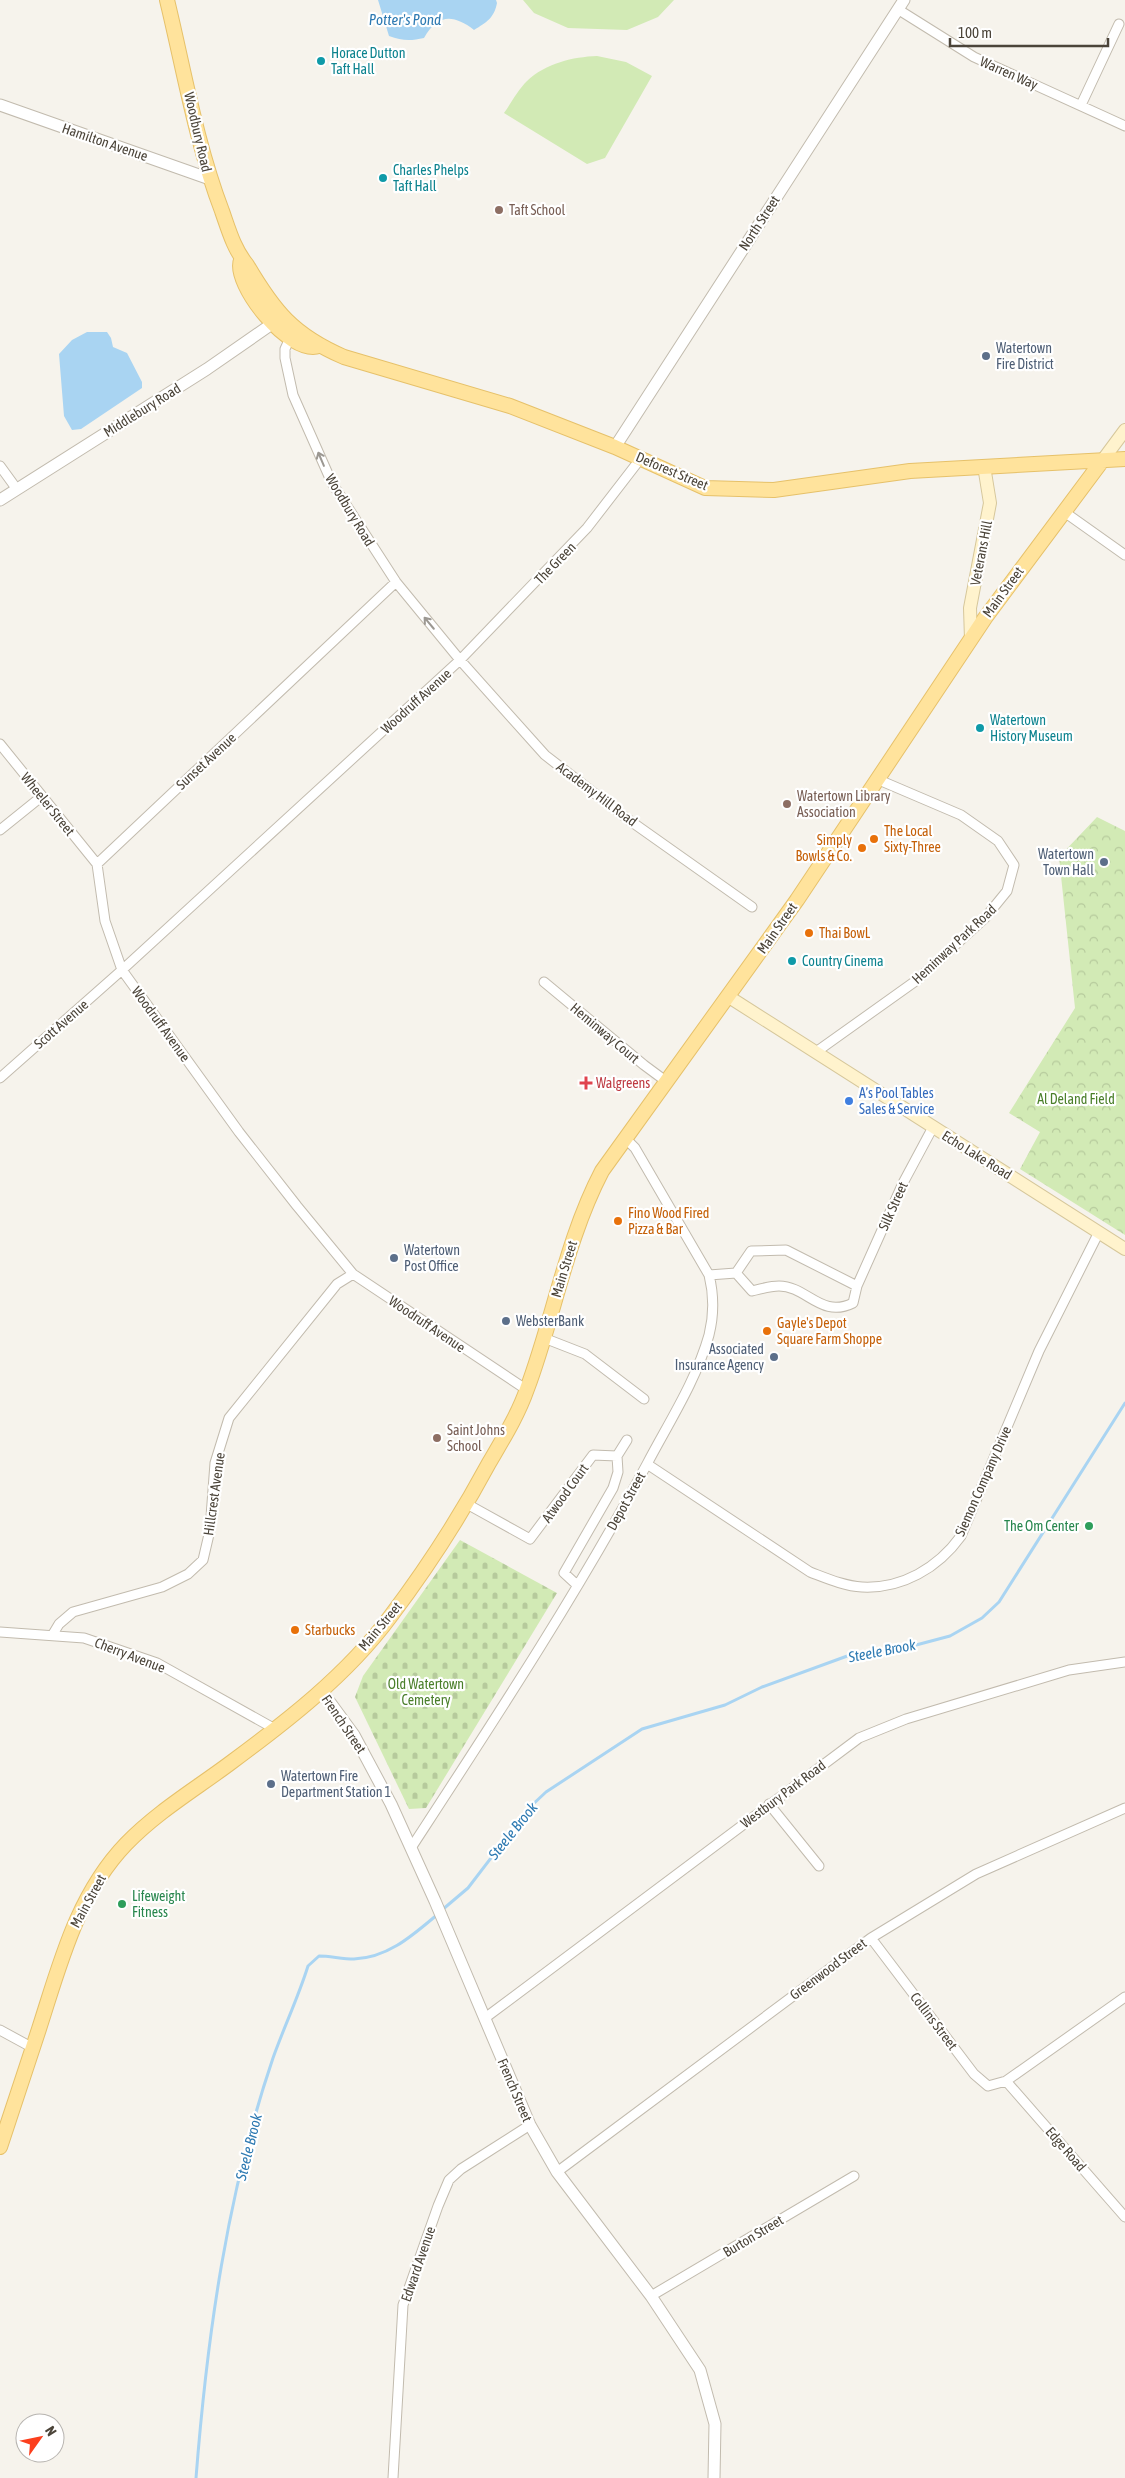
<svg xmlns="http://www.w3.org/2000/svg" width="1125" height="2478" font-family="'Asap Condensed',sans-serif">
	<defs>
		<pattern id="forest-crowns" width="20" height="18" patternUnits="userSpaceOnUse" patternTransform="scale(1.25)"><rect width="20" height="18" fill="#d2eab5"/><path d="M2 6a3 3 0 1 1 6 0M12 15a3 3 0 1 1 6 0" fill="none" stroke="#b6ca9c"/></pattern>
		<pattern id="cemetery-stones" width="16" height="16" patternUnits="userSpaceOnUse" patternTransform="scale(1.25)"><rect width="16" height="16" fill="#d2eab5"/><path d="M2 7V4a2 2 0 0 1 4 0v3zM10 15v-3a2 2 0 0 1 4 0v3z" fill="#b6ca9c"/></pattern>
	</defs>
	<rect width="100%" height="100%" fill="#f6f3ec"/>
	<path fill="url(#forest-crowns)" d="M1097,817L1125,831V1235L1020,1169L1040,1132L1009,1113L1075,1008L1059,857Z"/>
	<path fill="url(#cemetery-stones)" d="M460,1540L557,1593L426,1808L409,1809L355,1697L363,1676Z"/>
	<path fill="#d2eab5" d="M523,0H674L658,17L627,30L568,28L534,13Z
		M597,56L626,62L652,76L605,158L587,164L504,113C511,103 518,90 527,81C546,63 573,57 597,56Z"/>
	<path fill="#a9d4f2" d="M378,0H496L497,3C494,18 487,22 474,30C453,14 438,14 424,38C411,41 402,41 389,36Z
		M87,332H107L111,338L113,347L127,353L142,382V388L81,429L72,430L64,416L59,354L72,340Z"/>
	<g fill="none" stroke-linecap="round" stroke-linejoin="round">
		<path stroke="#a9d4f2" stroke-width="3" d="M442,1910L468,1888L530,1807L546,1792L642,1729L725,1705L762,1687L850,1655L901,1649L950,1636L982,1618L999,1602L1125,1403
			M196,2478C207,2337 227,2193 273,2058C284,2027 298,1998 308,1966L319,1956C330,1956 342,1959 354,1959C388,1958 413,1935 438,1914"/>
		<defs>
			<path id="minor" d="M899,10L974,57L1125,126
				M1081,105L1119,24
				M290,338L285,349V358L293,395L332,483L396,582L460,660L545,755L629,820L752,907
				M0,466L16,488
				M1063,511L1125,555
				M0,744L97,864
				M0,830L41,797
				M97,864L105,921L122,970L239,1132L297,1206L353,1274L527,1390
				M97,864L396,582
				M544,982L644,1065L667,1082
				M816,1052L917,980L985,918L1007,891L1014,865L998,841L961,815L879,780
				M0,1078L122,970L460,660L587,528L641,458
				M736,1273L752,1291C760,1289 770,1286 779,1286C807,1286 821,1319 853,1303L857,1286
				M709,1275L736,1273L751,1251L786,1250L857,1286L903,1183L933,1127
				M544,1338L585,1354L644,1399
				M617,1456L627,1440
				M647,1464L810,1572C826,1578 844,1586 862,1587C902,1589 938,1568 961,1536L1039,1351L1099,1232
				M467,1504L530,1539L593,1455L617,1456
				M577,1585L564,1573L613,1488L618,1472L617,1456
				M0,1632L84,1638L157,1663L275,1729
				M53,1634L59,1624L73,1612L162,1587L188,1574L203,1560L210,1530L215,1463L229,1418L337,1284L353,1274
				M769,1804L819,1866
				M411,1848C493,1722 576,1596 647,1464C669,1422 696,1381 709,1335C714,1315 714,1295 709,1275L635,1148L625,1138
				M871,1938L974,2074L988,2086L1006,2081L1125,1997
				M485,2018L859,1738L906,1719L1069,1670L1125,1662
				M0,2030L33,2048
				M1006,2081L1125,2217
				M557,2172L871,1938L976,1874L1125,1808
				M651,2296L854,2176
				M393,2478L403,2305L438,2206L449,2180L461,2169L530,2125"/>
			<path id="tertiary" d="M0,105L210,179
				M615,447L904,0
				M0,500L207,369L279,319
				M321,1690L354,1735L391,1804L435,1901L530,2125L557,2172L651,2296L700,2370L715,2424L714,2478"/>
			<path id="secondary" d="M1102,461L1125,430
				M971,639L970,608L990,503L984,466
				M729,997L1125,1249"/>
			<path id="primary" d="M167,0C184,70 196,143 222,211C229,231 234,249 247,265C274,311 293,335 344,357L510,406L615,447L705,488L774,490L910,471L1125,459
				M241,260C232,284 290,356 319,346
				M0,2147C13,2108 26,2069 39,2029C60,1964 77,1895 126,1844C157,1812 194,1790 229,1764C286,1722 347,1675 390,1617C427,1568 460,1517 489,1463C503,1439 518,1415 527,1389C554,1317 566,1240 602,1171L797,900L985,618L1102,461"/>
		</defs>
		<use href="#minor" stroke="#c2bbae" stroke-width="11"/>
		<use href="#tertiary" stroke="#c2bbae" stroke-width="13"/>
		<use href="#secondary" stroke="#d6c79b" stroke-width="14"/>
		<use href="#primary" stroke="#e6c16a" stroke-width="16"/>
		<use href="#minor" stroke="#fff" stroke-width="9"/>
		<use href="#tertiary" stroke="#fff" stroke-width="11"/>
		<use href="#secondary" stroke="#fff3cd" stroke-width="12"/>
		<use href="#primary" stroke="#ffe39c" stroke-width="14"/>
	</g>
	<defs><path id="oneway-shaft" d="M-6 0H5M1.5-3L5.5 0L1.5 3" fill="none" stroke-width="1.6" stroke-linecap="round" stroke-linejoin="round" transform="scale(1.25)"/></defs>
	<g stroke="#9c9892">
		<use href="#oneway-shaft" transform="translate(321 459) rotate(-113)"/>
		<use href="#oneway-shaft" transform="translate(429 623) rotate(-130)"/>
	</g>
	<g fill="#0f9aa8" stroke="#fff" stroke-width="2">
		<circle cx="321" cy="61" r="5"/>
		<circle cx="383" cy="178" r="5"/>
		<circle cx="980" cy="728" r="5"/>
		<circle cx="792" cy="961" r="5"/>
	</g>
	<g fill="#8d6e63" stroke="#fff" stroke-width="2">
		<circle cx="499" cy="210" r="5"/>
		<circle cx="787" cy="804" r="5"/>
		<circle cx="437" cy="1438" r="5"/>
	</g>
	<g fill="#5c6f8a" stroke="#fff" stroke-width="2">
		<circle cx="986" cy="356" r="5"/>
		<circle cx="1104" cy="862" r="5"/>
		<circle cx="394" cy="1258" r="5"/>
		<circle cx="506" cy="1321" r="5"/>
		<circle cx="774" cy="1357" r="5"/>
		<circle cx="271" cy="1784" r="5"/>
	</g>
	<g fill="#e8710a" stroke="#fff" stroke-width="2">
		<circle cx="874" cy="839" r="5"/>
		<circle cx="862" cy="848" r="5"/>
		<circle cx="809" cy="933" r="5"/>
		<circle cx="618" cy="1221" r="5"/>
		<circle cx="767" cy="1331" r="5"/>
		<circle cx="295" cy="1630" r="5"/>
	</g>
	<path fill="#e0444e" stroke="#fff" stroke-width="2" d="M583.5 1075.5h5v5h5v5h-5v5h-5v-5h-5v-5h5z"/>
	<circle fill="#3f7fe0" stroke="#fff" stroke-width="2" cx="849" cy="1101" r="5"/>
	<g fill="#2e9e5b" stroke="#fff" stroke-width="2">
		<circle cx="1089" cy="1526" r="5"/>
		<circle cx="122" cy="1904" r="5"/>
	</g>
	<g text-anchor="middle" stroke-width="4.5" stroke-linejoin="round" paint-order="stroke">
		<g font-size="14" fill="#0d838f" stroke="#fff" text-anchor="start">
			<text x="331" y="58">Horace Dutton<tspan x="331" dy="16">Taft Hall</tspan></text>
			<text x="393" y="175">Charles Phelps<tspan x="393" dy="16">Taft Hall</tspan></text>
			<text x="990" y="725">Watertown<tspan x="990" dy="16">History Museum</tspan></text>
			<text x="802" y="966">Country Cinema</text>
		</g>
		<g font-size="14" fill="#4b4439" stroke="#fff">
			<text transform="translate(1009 73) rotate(24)" y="5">Warren Way</text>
			<text transform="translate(198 132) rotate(77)" y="5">Woodbury Road</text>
			<text transform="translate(105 142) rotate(19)" y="5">Hamilton Avenue</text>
			<text transform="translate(759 223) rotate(-57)" y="5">North Street</text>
			<text transform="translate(142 410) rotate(-32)" y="5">Middlebury Road</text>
			<text transform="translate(672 471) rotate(23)" y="5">Deforest Street</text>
			<text transform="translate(350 510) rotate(59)" y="5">Woodbury Road</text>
			<text transform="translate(981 553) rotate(-79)" y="5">Veterans Hill</text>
			<text transform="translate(555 563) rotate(-46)" y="5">The Green</text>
			<text transform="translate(1003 592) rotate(-54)" y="5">Main Street</text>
			<text transform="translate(416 701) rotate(-42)" y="5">Woodruff Avenue</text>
			<text transform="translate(206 761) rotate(-43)" y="5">Sunset Avenue</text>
			<text transform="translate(597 794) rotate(37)" y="5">Academy Hill Road</text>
			<text transform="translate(48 804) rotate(51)" y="5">Wheeler Street</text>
			<text transform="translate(777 928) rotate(-55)" y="5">Main Street</text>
			<text transform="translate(954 944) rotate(-43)" y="5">Heminway Park Road</text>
			<text transform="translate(61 1024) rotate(-41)" y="5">Scott Avenue</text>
			<text transform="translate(161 1024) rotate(54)" y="5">Woodruff Avenue</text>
			<text transform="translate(605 1033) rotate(40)" y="5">Heminway Court</text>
			<text transform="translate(977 1155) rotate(32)" y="5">Echo Lake Road</text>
			<text transform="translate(893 1206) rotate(-66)" y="5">Silk Street</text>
			<text transform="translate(564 1269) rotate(-73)" y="5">Main Street</text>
			<text transform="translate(427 1324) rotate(34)" y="5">Woodruff Avenue</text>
			<text transform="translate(983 1481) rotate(-66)" y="5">Siemon Company Drive</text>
			<text transform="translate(565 1493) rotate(-54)" y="5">Atwood Court</text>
			<text transform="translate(214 1494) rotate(-82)" y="5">Hillcrest Avenue</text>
			<text transform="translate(626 1501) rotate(-61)" y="5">Depot Street</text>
			<text transform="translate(380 1626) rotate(-50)" y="5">Main Street</text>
			<text transform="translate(130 1655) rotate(21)" y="5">Cherry Avenue</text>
			<text transform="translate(344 1724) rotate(56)" y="5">French Street</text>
			<text transform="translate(783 1794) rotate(-37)" y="5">Westbury Park Road</text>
			<text transform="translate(88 1901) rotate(-61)" y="5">Main Street</text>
			<text transform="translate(828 1969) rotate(-37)" y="5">Greenwood Street</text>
			<text transform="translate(934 2021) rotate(53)" y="5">Collins Street</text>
			<text transform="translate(515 2090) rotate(67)" y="5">French Street</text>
			<text transform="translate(1066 2149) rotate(49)" y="5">Edge Road</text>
			<text transform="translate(753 2236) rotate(-31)" y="5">Burton Street</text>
			<text transform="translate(418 2264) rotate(-71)" y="5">Edward Avenue</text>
		</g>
		<g font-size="14" fill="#785e54" stroke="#fff" text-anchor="start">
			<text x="509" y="215">Taft School</text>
			<text x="797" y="801">Watertown Library<tspan x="797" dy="16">Association</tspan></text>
			<text x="447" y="1435">Saint Johns<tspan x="447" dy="16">School</tspan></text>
		</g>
		<g font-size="14" fill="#4e5e75" stroke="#fff" text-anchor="start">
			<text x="996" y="353">Watertown<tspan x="996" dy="16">Fire District</tspan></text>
			<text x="1094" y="859" text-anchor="end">Watertown<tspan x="1094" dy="16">Town Hall</tspan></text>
			<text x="404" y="1255">Watertown<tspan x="404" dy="16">Post Office</tspan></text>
			<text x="516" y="1326">WebsterBank</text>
			<text x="764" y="1354" text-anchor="end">Associated<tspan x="764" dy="16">Insurance Agency</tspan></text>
			<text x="281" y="1781">Watertown Fire<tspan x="281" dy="16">Department Station 1</tspan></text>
		</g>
		<g font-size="14" fill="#c56008" stroke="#fff" text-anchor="start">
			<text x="884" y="836">The Local<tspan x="884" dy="16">Sixty-Three</tspan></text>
			<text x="852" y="845" text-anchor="end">Simply<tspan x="852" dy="16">Bowls &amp; Co.</tspan></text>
			<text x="819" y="938">Thai BowL</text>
			<text x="628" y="1218">Fino Wood Fired<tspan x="628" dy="16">Pizza &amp; Bar</tspan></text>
			<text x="777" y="1328">Gayle's Depot<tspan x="777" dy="16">Square Farm Shoppe</tspan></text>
			<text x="305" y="1635">Starbucks</text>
		</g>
		<g font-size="14" fill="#be3a42" stroke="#fff" text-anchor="start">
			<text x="596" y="1088">Walgreens</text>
		</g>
		<g font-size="14" fill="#366cbe" stroke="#fff" text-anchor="start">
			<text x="859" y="1098">A’s Pool Tables<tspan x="859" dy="16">Sales &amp; Service</tspan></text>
		</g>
		<g font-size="14" fill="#4a7f2a" stroke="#fff">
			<text x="1076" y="1104">Al Deland Field</text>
			<text x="426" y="1689">Old Watertown<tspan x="426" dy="16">Cemetery</tspan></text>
		</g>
		<g font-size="14" fill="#27864d" stroke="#fff" text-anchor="end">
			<text x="1079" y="1531">The Om Center</text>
			<text x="132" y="1901" text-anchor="start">Lifeweight<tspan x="132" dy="16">Fitness</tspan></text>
		</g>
		<g font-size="15" font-style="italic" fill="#2e7ab2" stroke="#fff">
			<text x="405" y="25">Potter's Pond</text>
			<text transform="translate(882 1651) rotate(-11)" y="5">Steele Brook</text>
			<text transform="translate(513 1831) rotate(-51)" y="5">Steele Brook</text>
			<text transform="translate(249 2147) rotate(-76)" y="5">Steele Brook</text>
		</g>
	</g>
	<g transform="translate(40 2438) rotate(57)"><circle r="24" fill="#ffffff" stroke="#b7b4b0"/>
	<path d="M0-4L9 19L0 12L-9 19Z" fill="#fc3f1d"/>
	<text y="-8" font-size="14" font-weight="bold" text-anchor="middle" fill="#4b4439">N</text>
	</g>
	<path d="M950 38v8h158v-8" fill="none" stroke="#4b4439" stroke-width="2.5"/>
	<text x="958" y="38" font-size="15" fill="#4b4439" stroke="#ffffff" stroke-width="4" paint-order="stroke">100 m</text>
</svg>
